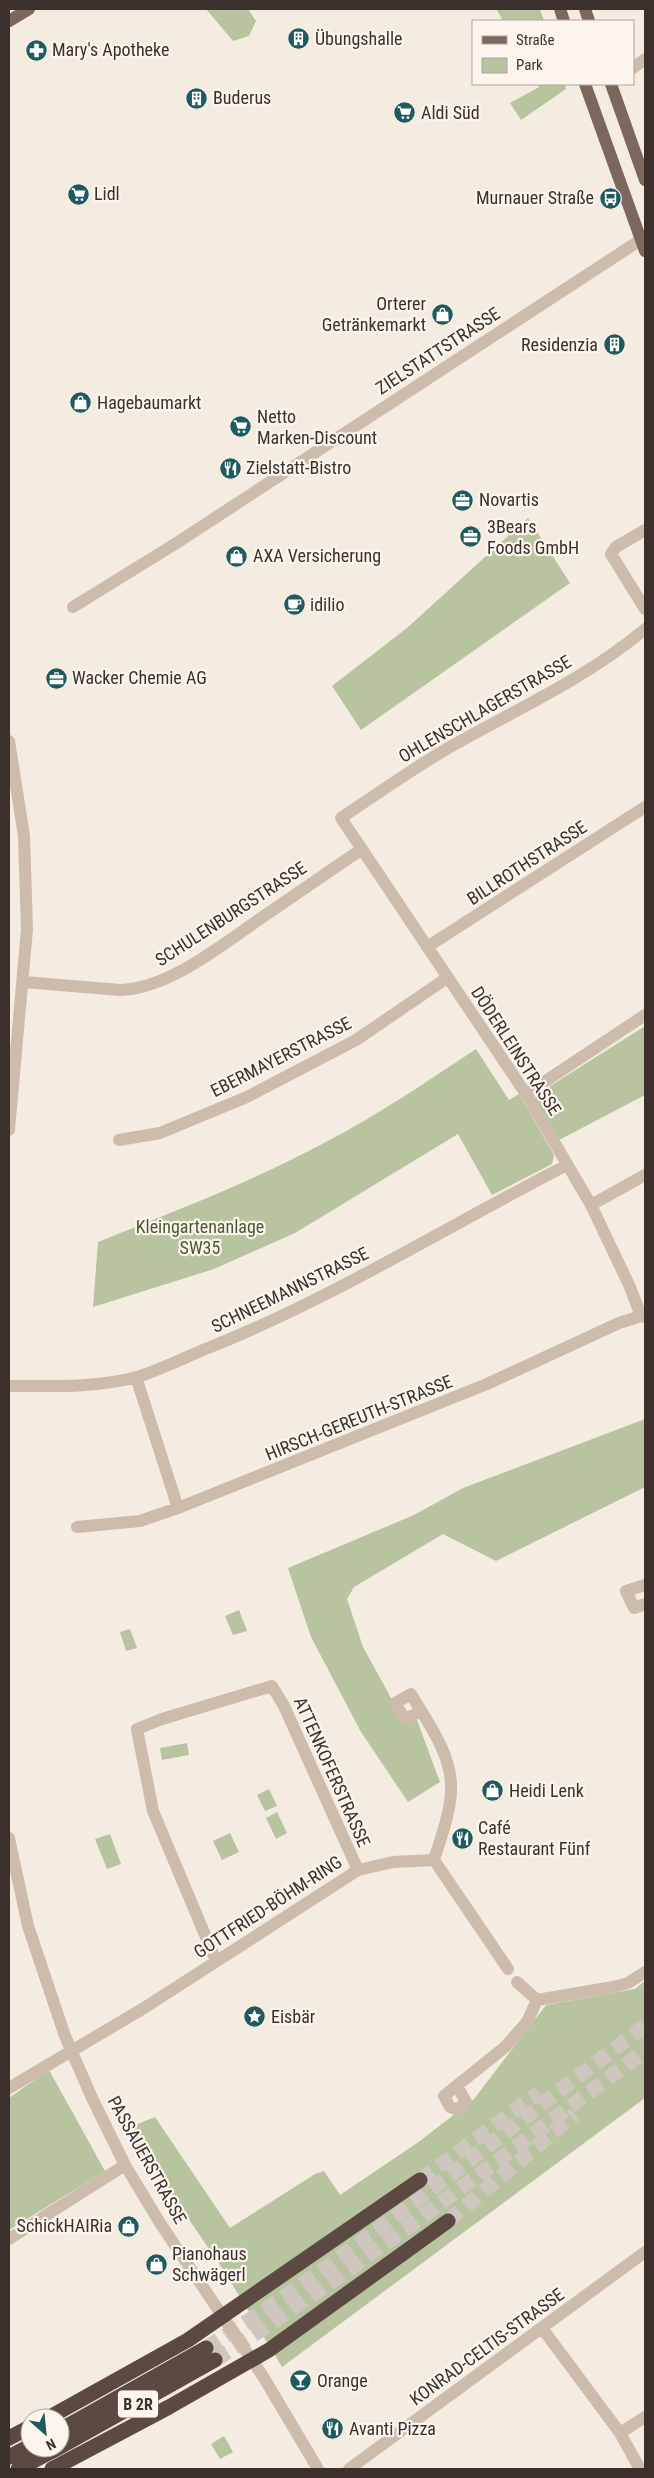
<svg xmlns="http://www.w3.org/2000/svg" width="654" height="2478" font-family="'Roboto Condensed',sans-serif">
	<rect width="100%" height="100%" fill="#f4ebe1"/>
	<path fill="#b8c4a0" d="M206,9H248L256,21L249,36L233,41Z
		M540,9L544,21H503L497,10Z
		M538,84H564L566,89L521,120L510,103L539,87Z
		M528,518L570,583L361,730L332,686L407,628Z
		M645,1026V1095L561,1139L555,1140L534,1103L536,1095Z
		M476,1049L509,1100L519,1094L554,1155L552,1164L492,1195L458,1134L295,1233L214,1269L93,1307L98,1242C175,1211 251,1182 324,1143C377,1116 426,1082 476,1049Z
		M645,1419V1487L496,1561L443,1534L354,1587L347,1599L363,1647L402,1718L417,1720L440,1782L408,1802L361,1732L311,1637L288,1568L414,1515L463,1488Z
		M239,1610L247,1631L233,1635L225,1616Z
		M130,1629L137,1648L126,1651L120,1632Z
		M187,1743L189,1755L162,1760L160,1748Z
		M269,1789L277,1806L265,1811L257,1795Z
		M277,1812L287,1833L276,1839L266,1818Z
		M230,1833L239,1852L222,1860L213,1841Z
		M110,1834L121,1864L107,1869L95,1839Z
		M645,1981V2098L282,2367L226,2274L150,2162L130,2127L155,2117L230,2228L315,2174L324,2171L340,2195L420,2141L474,2099L546,2005L635,1989Z
		M49,2070L105,2171L9,2230V2098Z
		M224,2436L233,2452L220,2459L211,2444Z"/>
	<g fill="none" stroke-linecap="round" stroke-linejoin="round">
		<path stroke="#cfc6bd" stroke-width="15" stroke-dasharray="15 8" stroke-linecap="butt" d="M420,2180L539,2093
			M448,2221L575,2114
			M206,2348C360,2252 499,2134 645,2026
			M215,2360C364,2264 503,2156 645,2051"/>
		<path stroke="#cdbbac" stroke-width="12" d="M633,68L645,59
			M645,530L616,547L611,554L645,609
			M73,607L175,544L645,237
			M9,741L24,836L27,929L9,1130
			M427,947L645,807
			M24,982L120,990C170,989 227,941 267,914C299,892 330,871 362,849
			M526,1094L645,1015
			M119,1140L160,1133L247,1097L356,1040L447,978
			M591,1205L645,1175
			M641,1316L630,1287L591,1205L526,1094L341,818C377,794 412,769 450,747C515,710 587,678 645,629
			M136,1377L178,1508
			M9,1386C51,1386 96,1388 137,1377C159,1370 182,1359 203,1350C330,1300 446,1227 567,1165
			M77,1527L140,1521L178,1508L487,1384L619,1323L641,1316L645,1317
			M645,1585L626,1591L634,1608L645,1604
			M421,1711L405,1719L395,1703L411,1694C427,1722 450,1751 451,1785C452,1809 441,1837 434,1860
			M9,1838L28,1926L65,2036L92,2098L125,2165L160,2223L264,2378L318,2469
			M216,1961L153,1811L137,1729L162,1719L272,1686L284,1706L358,1870
			M517,1982L537,2000L613,1987L628,1983L645,1972
			M9,2088L144,2008L358,1870L393,1862L434,1860L508,1969
			M454,2088L460,2091L466,2102L461,2107L455,2109L450,2107L444,2096L505,2047L527,2022L537,2000
			M9,2239L125,2165
			M542,2328L620,2433L640,2469
			M620,2433L645,2417
			M349,2469L645,2252"/>
		<path stroke="#7d675c" stroke-width="12" d="M560,9L564,21
			M585,9L589,21
			M9,21L29,9
			M585,84L645,251
			M611,84L645,180"/>
		<path stroke="#5c4a42" stroke-width="15" d="M48,2418L188,2340L420,2180
			M60,2430L206,2348
			M9,2438L30,2427
			M60,2447L215,2360
			M9,2457L30,2446
			M18,2469L58,2448
			M52,2469L169,2407L269,2350L448,2221"/>
	</g>
	<defs>
		<symbol id="building-disc" viewBox="-11 -11 22 22"><circle r="9.5" fill="#1f5a5e" stroke="#fbf5ee"/><path d="M-4-6H4V6H1V3H-1V6H-4ZM-2.5-4.3h1.7v1.8h-1.7ZM.8-4.3h1.7v1.8H.8ZM-2.5-1h1.7V.8h-1.7ZM.8-1h1.7V.8H.8Z" fill="#fff"/></symbol>
		<symbol id="pharmacy-disc" viewBox="-11 -11 22 22"><circle r="9.5" fill="#1f5a5e" stroke="#fbf5ee"/><path d="M-2-6h4v4h4v4h-4v4h-4v-4h-4v-4h4Z" fill="#fff"/></symbol>
		<symbol id="supermarket-disc" viewBox="-11 -11 22 22"><circle r="9.5" fill="#1f5a5e" stroke="#fbf5ee"/><path d="M-6-5.5h2.5l.6 2H6L4.5 2H-2.5L-4.4-4H-6ZM-1.5 3.2a1.3 1.3 0 1 0 .1 0ZM3 3.2a1.3 1.3 0 1 0 .1 0Z" fill="#fff"/></symbol>
		<symbol id="bus-disc" viewBox="-11 -11 22 22"><circle r="9.5" fill="#1f5a5e" stroke="#fbf5ee"/><path d="M-5-6H5V4H4V6H2V4H-2V6H-4V4H-5ZM-3.5-4V0h7V-4ZM-3.5 1.2v1.5H-2V1.2ZM2 1.2v1.5H3.5V1.2Z" fill="#fff"/></symbol>
		<symbol id="shop-disc" viewBox="-11 -11 22 22"><circle r="9.5" fill="#1f5a5e" stroke="#fbf5ee"/><path d="M-5-2.5h2.3a2.7 3.5 0 0 1 5.4 0H5L5.5 6h-11ZM-1.5-2.5h3a1.5 2.3 0 0 0-3 0Z" fill="#fff"/></symbol>
		<symbol id="restaurant-disc" viewBox="-11 -11 22 22"><circle r="9.5" fill="#1f5a5e" stroke="#fbf5ee"/><path d="M-5-6h1v4h1v-4h1v4h1v-4h1v5L-1.5 .5V6h-2V.5L-5-1ZM5-6V6H3V1.5H1.5Q1.5-4 5-6Z" fill="#fff"/></symbol>
		<symbol id="office-disc" viewBox="-11 -11 22 22"><circle r="9.5" fill="#1f5a5e" stroke="#fbf5ee"/><path d="M-6-3h4V-5.5h4V-3h4V5H-6ZM-1-4.5V-3h2v-1.5ZM-6 0V1H6V0Z" fill="#fff"/></symbol>
		<symbol id="cafe-disc" viewBox="-11 -11 22 22"><circle r="9.5" fill="#1f5a5e" stroke="#fbf5ee"/><path d="M-5.5-4.5H6V0H3Q3 3.5 0 3.5H-2.5Q-5.5 3.5-5.5 0ZM3-3.2v2h1.7v-2ZM-6 4.5H4V6H-6Z" fill="#fff"/></symbol>
		<symbol id="sight-disc" viewBox="-11 -11 22 22"><circle r="9.5" fill="#1f5a5e" stroke="#fbf5ee"/><path d="M0-6L1.8-2.2L6-1.7L2.9 1.2L3.7 5.4L0 3.3L-3.7 5.4L-2.9 1.2L-6-1.7L-1.8-2.2Z" fill="#fff"/></symbol>
		<symbol id="bar-disc" viewBox="-11 -11 22 22"><circle r="9.5" fill="#1f5a5e" stroke="#fbf5ee"/><path d="M-6-5H6L.8 .8V4.5H3.5V6h-7V4.5H-.8V.8Z" fill="#fff"/></symbol>
	</defs>
	<g fill-rule="evenodd">
		<use href="#building-disc" x="286" y="26" width="25" height="25"/>
		<use href="#pharmacy-disc" x="24" y="38" width="25" height="25"/>
		<use href="#building-disc" x="184" y="86" width="25" height="25"/>
		<use href="#supermarket-disc" x="392" y="100" width="25" height="25"/>
		<use href="#supermarket-disc" x="66" y="182" width="25" height="25"/>
		<use href="#bus-disc" x="598" y="186" width="25" height="25"/>
		<use href="#shop-disc" x="430" y="302" width="25" height="25"/>
		<use href="#building-disc" x="602" y="332" width="25" height="25"/>
		<use href="#shop-disc" x="68" y="390" width="25" height="25"/>
		<use href="#supermarket-disc" x="228" y="414" width="25" height="25"/>
		<use href="#restaurant-disc" x="218" y="456" width="25" height="25"/>
		<use href="#office-disc" x="450" y="488" width="25" height="25"/>
		<use href="#office-disc" x="458" y="524" width="25" height="25"/>
		<use href="#shop-disc" x="224" y="544" width="25" height="25"/>
		<use href="#cafe-disc" x="282" y="592" width="25" height="25"/>
		<use href="#office-disc" x="44" y="666" width="25" height="25"/>
		<use href="#shop-disc" x="480" y="1778" width="25" height="25"/>
		<use href="#restaurant-disc" x="450" y="1826" width="25" height="25"/>
		<use href="#sight-disc" x="242" y="2004" width="25" height="25"/>
		<use href="#shop-disc" x="116" y="2214" width="25" height="25"/>
		<use href="#shop-disc" x="144" y="2252" width="25" height="25"/>
		<use href="#bar-disc" x="288" y="2368" width="25" height="25"/>
		<use href="#restaurant-disc" x="320" y="2416" width="25" height="25"/>
	</g>
	<g text-anchor="middle" stroke-width="4.5" stroke-linejoin="round" paint-order="stroke">
		<rect fill="#fbf5ee" stroke="#756b66" stroke-width="1" x="118" y="2390.5" width="40" height="27" rx="4"/>
		<g font-size="16" font-weight="bold" fill="#3b302b">
			<text x="138" y="2410">B 2R</text>
		</g>
		<g font-size="18" fill="#3b302b" stroke="#fbf5ee" text-anchor="start">
			<text x="315" y="45">Übungshalle</text>
			<text x="52" y="56">Mary's Apotheke</text>
			<text x="213" y="104">Buderus</text>
			<text x="421" y="119">Aldi Süd</text>
			<text x="94" y="200">Lidl</text>
			<text x="594" y="204" text-anchor="end">Murnauer Straße</text>
			<text x="426" y="310" text-anchor="end">Orterer<tspan x="426" dy="21">Getränkemarkt</tspan></text>
			<text x="598" y="351" text-anchor="end">Residenzia</text>
			<text x="97" y="409">Hagebaumarkt</text>
			<text x="257" y="423">Netto<tspan x="257" dy="21">Marken-Discount</tspan></text>
			<text x="246" y="474">Zielstatt-Bistro</text>
			<text x="479" y="506">Novartis</text>
			<text x="487" y="533">3Bears<tspan x="487" dy="21">Foods GmbH</tspan></text>
			<text x="253" y="562">AXA Versicherung</text>
			<text x="310" y="611">idilio</text>
			<text x="72" y="684">Wacker Chemie AG</text>
			<text x="509" y="1797">Heidi Lenk</text>
			<text x="478" y="1834">Café<tspan x="478" dy="21">Restaurant Fünf</tspan></text>
			<text x="271" y="2023">Eisbär</text>
			<text x="112" y="2232" text-anchor="end">SchickHAIRia</text>
			<text x="172" y="2260">Pianohaus<tspan x="172" dy="21">Schwägerl</tspan></text>
			<text x="317" y="2387">Orange</text>
			<text x="349" y="2435">Avanti Pizza</text>
		</g>
		<g font-size="18" fill="#3b302b" stroke="#fbf5ee">
			<text transform="translate(438 351) rotate(-33)" y="6">ZIELSTATTSTRASSE</text>
			<text transform="translate(485 709) rotate(-30)" y="6">OHLENSCHLAGERSTRASSE</text>
			<text transform="translate(527 863) rotate(-33)" y="6">BILLROTHSTRASSE</text>
			<text transform="translate(231 914) rotate(-33)" y="6">SCHULENBURGSTRASSE</text>
			<text transform="translate(516 1051) rotate(57)" y="6">DÖDERLEINSTRASSE</text>
			<text transform="translate(281 1057) rotate(-27)" y="6">EBERMAYERSTRASSE</text>
			<text transform="translate(290 1290) rotate(-26)" y="6">SCHNEEMANNSTRASSE</text>
			<text transform="translate(359 1418) rotate(-22)" y="6">HIRSCH-GEREUTH-STRASSE</text>
			<text transform="translate(332 1772) rotate(66)" y="6">ATTENKOFERSTRASSE</text>
			<text transform="translate(268 1907) rotate(-33)" y="6">GOTTFRIED-BÖHM-RING</text>
			<text transform="translate(147 2160) rotate(61)" y="6">PASSAUERSTRASSE</text>
			<text transform="translate(487 2347) rotate(-36)" y="6">KONRAD-CELTIS-STRASSE</text>
		</g>
		<g font-size="18" fill="#4a5a2e" stroke="#fbf5ee">
			<text x="200" y="1233">Kleingartenanlage<tspan x="200" dy="21">SW35</tspan></text>
		</g>
	</g>
	<rect width="654" height="2478" fill="none" stroke="#3b302b" stroke-width="20"/>
	<rect x="472" y="20" width="162" height="65" fill="#fbf5ee" stroke="#aea6a0"/>
	<rect x="482" y="36" width="25" height="8" fill="#7d675c" stroke="#aea6a0"/>
	<text x="516" y="45" font-size="15" fill="#3b302b">Straße</text>
	<rect x="482" y="58" width="25" height="15" fill="#b8c4a0" stroke="#aea6a0"/>
	<text x="516" y="70" font-size="15" fill="#3b302b">Park</text>
	<g transform="translate(45 2433) rotate(153)"><circle r="24" fill="#fbf5ee" stroke="#aea6a0"/>
	<path d="M0-4L9 19L0 12L-9 19Z" fill="#1f5a5e"/>
	<text y="-8" font-size="14" font-weight="bold" text-anchor="middle" fill="#3b302b">N</text>
	</g>
</svg>
